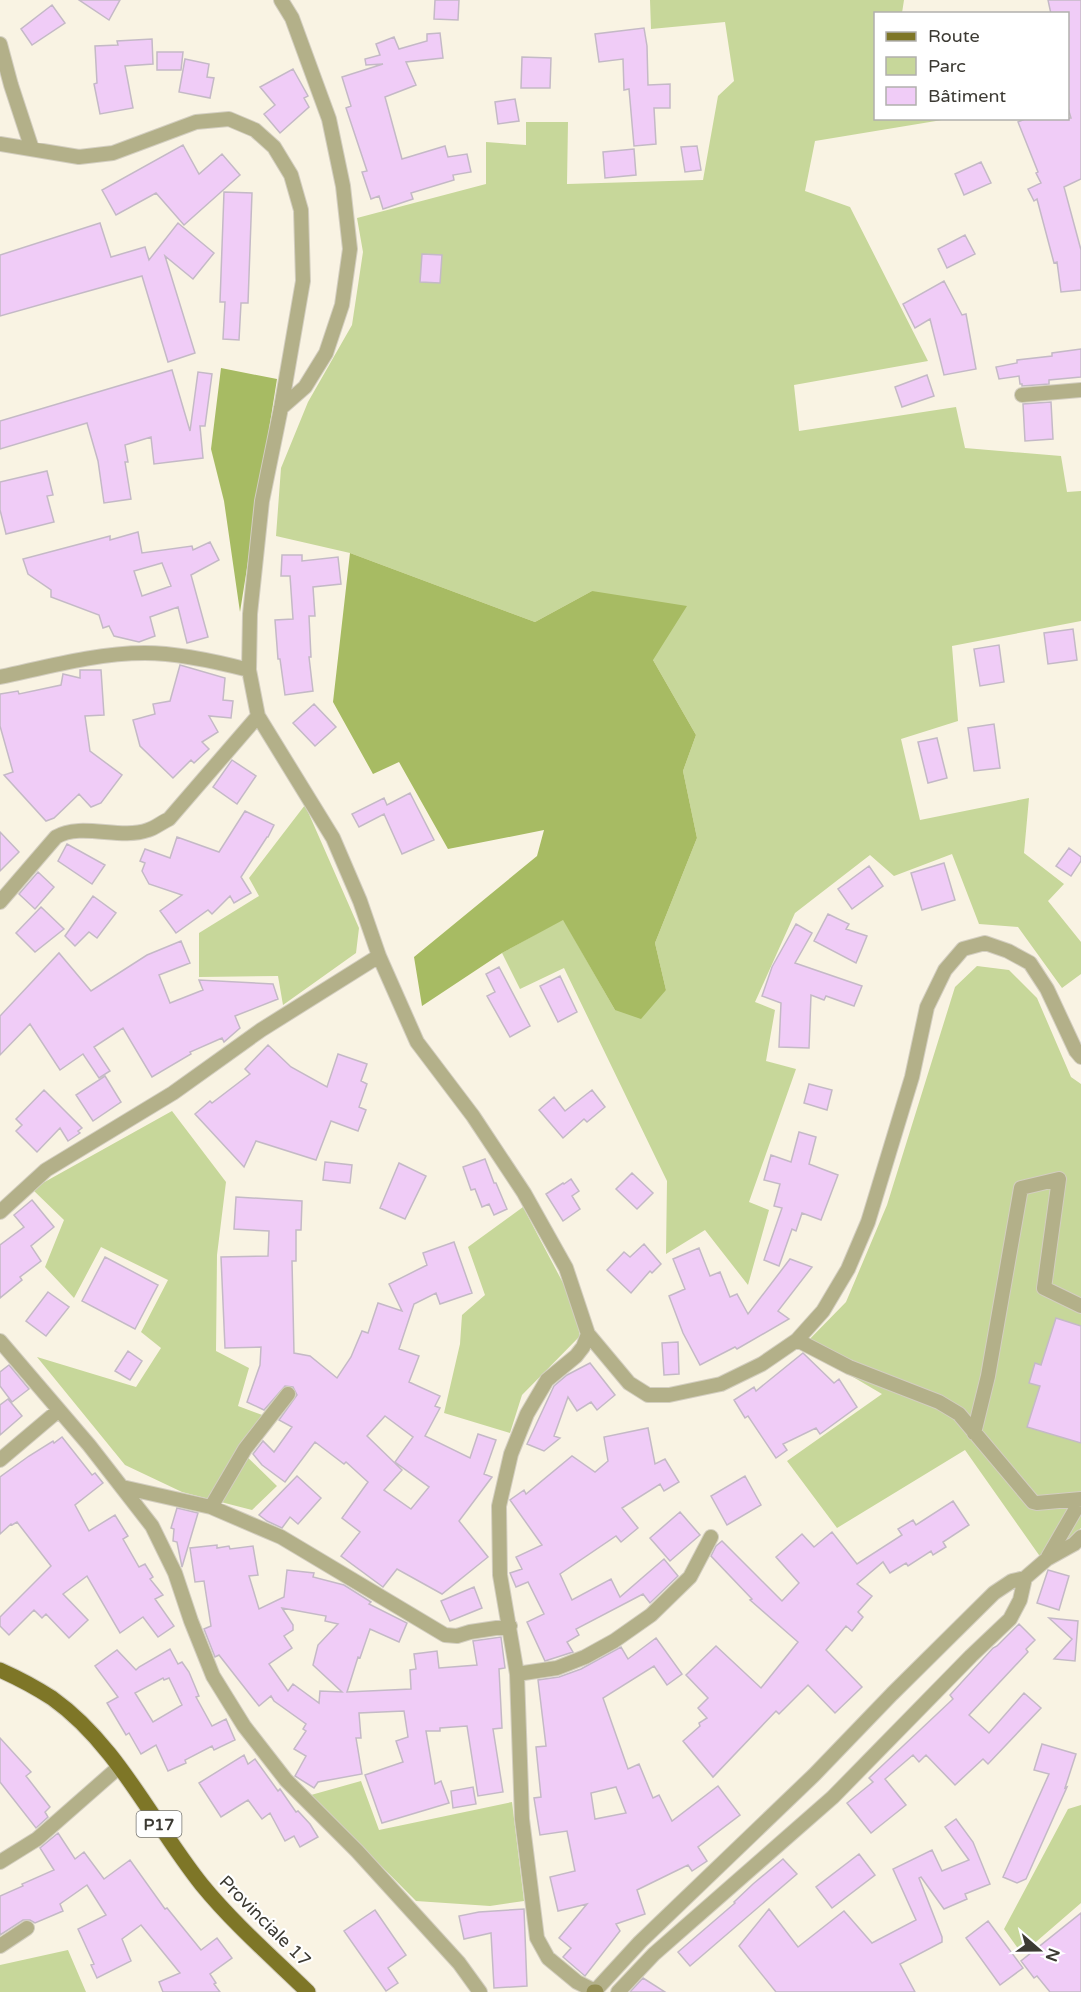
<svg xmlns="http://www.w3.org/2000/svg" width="1081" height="1992" font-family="'Varela Round',sans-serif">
	<rect width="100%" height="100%" fill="#f9f3e3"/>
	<path fill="#c7d79a" d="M650,0H904L902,13L876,14V118L948,119L815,141L805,191L850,207L928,361L794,385L799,431L956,407L965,448L1061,456L1067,492L1081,491V621L952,646L958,721L901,739L920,820L1029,798L1024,853L1064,884L1048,901L1081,942V974L1062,988L1018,927L979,924L952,854L894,876L870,855L795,913L755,1002L775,1010L766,1061L796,1069L749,1202L769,1210L748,1285L705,1230L666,1254L667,1181L564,968L520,989L502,953L563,919L615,1010L666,990L655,943L697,838L683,771L696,735L653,660L592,591L535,622L350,553L276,536L281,468L308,402L352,325L363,252L357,218L486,184V142L526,145V122H568L567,184L703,180L718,96L734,81L725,22L651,29Z
		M305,805L359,928L356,953L283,1005L278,976L199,977V933L259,896L249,878Z
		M977,966L1009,970L1037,998L1071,1077L1081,1084V1528L1046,1565L965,1450L837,1528L787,1461L882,1394L802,1347L846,1302L887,1205L955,987Z
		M172,1111L226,1182L217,1255L216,1351L249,1368L238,1406L265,1416L240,1450L277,1486L252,1510L182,1492L125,1465L37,1357L136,1387L161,1348L141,1332L168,1280L101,1247L74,1298L45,1267L64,1220L32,1189Z
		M523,1207L572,1300L580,1336L522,1395L510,1433L444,1413L460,1344L462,1315L485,1295L468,1247Z
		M361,1781L379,1830L512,1802L524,1901L490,1906L416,1901L311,1795Z
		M1081,1805V1903L1022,1954L1004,1929L1068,1809Z
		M68,1950L86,1992H0V1965Z"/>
	<path fill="#a7bb63" d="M221,368L277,379L240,612L224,501L211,449Z
		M350,553L535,622L592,591L687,606L653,660L696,735L683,771L697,838L655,943L666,990L641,1019L615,1010L563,920L502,953L422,1006L414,957L537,856L544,830L448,849L399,762L373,774L333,702Z"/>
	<path fill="#f0ccf7" stroke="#c4b9c6" stroke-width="1.5" fill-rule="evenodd" d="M79,0H120L109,20Z
		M435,0H459L458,20L434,19Z
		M1048,0H1081V179L1064,187L1081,250V290L1061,292L1057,262L1054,263L1037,199L1034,201L1028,189L1041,183L1036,173L1038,172L1018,122L1027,118H1071L1068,108V14H1051Z
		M52,5L65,23L32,45L21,29Z
		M644,28L647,46L648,85L670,84V108H654L656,144L634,146L629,89L624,90L623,59L599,62L595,34Z
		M440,33L443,58L406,62L416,85L385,97L402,159L445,146L448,157L467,154L471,172L453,175L454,180L411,193L413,199L383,209L379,196L371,199L362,172L367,171L346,108L351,106L342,77L383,64L366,65L365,59L380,55L376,44L394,37L399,49L427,41V34Z
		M152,39L153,64L125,66L133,108L100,114L94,84L97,83L95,46L118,45L117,41Z
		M157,52H183L181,70H157Z
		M522,57L551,58L550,88H521Z
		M185,59L209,64L207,77L214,78L210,98L179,92Z
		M293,69L308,96L304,98L309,107L280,133L264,114L275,105L260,87Z
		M515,99L519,121L498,124L495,102Z
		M183,145L199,174L222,154L240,175L184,225L156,193L116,215L102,190Z
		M697,146L701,170L685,172L681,147Z
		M634,149L636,175L605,178L603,152Z
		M981,162L991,183L964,195L955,174Z
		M224,192L252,193L248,303H241L239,340L223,339L225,302H220Z
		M100,223L111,257L145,247L149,260L178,223L214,253L193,279L165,256L195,353L168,362L142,276L0,316V255Z
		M965,235L975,254L947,268L938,249Z
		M422,254L442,255L440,283L420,282Z
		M944,281L962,315L966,314L976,369L944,375L930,319L915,328L903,304Z
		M1081,349V377L1049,380V384L1022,386V384H1020L1019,376L999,379L996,367L1017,363V360L1052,356V353Z
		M172,370L190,431L198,372L212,374L205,426H200L203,458L154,464L151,437L125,445L128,462H125L131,499L104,503L98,461L87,423L0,449V421Z
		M927,375L934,396L902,407L895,387Z
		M1051,402L1053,439L1025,441L1023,404Z
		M47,471L53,495L47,496L54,522L6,534L0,510V482Z
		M138,532L142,553L192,546L193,550L210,542L219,560L191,575L208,637L187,643L178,607L150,617L155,636L139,642L114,636L109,626L103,628L99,615L51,597V590L28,574L23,559L110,536V540ZM162,563L171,586L142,596L134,571Z
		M282,555H302V561L338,557L341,584L313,587L315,616H309L311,657H309L313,691L285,695L280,659H278L275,620L293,619L290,576H281Z
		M1073,629L1077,660L1048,664L1044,633Z
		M999,645L1004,682L980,686L974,649Z
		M180,665L225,678L223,700L233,701L231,718L209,716L218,732L202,742L209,749L194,763L191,760L173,778L140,746L133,720L155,714L153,704L170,701Z
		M80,670H101L104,715L85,716L90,751L122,775L101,803L91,807L79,794L54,818L46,821L4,775L13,772L0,726V694L18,691L19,694L61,685L63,674L80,678Z
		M314,704L336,727L315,746L293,723Z
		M994,724L1000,768L974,771L968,728Z
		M937,738L947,778L928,783L918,742Z
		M232,760L256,776L237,804L213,787Z
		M410,793L434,840L402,854L384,814L359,827L352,814L384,798L387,805Z
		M245,811L274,825L268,837H267L241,877L251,893L234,903L230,896L212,914L208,910L176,933L160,911L182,895L149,884L142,871L145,863L140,861L145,849L170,858L177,837L219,852Z
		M0,832L19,852L0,871Z
		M67,844L105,865L92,884L58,861Z
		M1069,848L1081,857V861L1071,876L1056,866Z
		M944,863L955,900L922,910L911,873Z
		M869,866L883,886L852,909L838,889Z
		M38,872L54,887L35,909L19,894Z
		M93,896L116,913L97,938L89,932L75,946L65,936Z
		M41,907L64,929L35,952L16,933Z
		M828,914L849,924L846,929L867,936L856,963L814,941Z
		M796,924L812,933L795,963L862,986L854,1006L826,996L824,1000L811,995L809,1048L779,1047L781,1003L762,996L772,967Z
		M181,941L190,963L159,975L170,1003L203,990L199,980L273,984L278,999L235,1016L240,1028L224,1042L222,1038L190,1052L191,1054L152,1077L123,1028L94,1047L110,1071L99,1078L83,1054L60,1070L30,1024L0,1055V1016L59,953L91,991L147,955Z
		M499,967L530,1026L510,1037L487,996L495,992L486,974Z
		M560,976L577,1012L558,1022L540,986Z
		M268,1045L291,1067L327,1087L338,1054L367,1064L361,1081L367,1084L359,1107L366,1110L358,1131L331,1121L316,1160L256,1141L244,1167L195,1114L210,1101L212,1103L250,1074L245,1069Z
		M105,1076L121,1102L93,1121L76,1095Z
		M809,1084L832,1090L827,1110L804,1103Z
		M44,1090L82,1128L78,1131L80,1133L68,1141L60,1128L37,1152L16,1131L22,1125L16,1119Z
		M592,1090L605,1107L587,1122L584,1119L563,1138L539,1110L554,1097L565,1111Z
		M799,1132L816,1137L809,1164L838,1175L821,1220L802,1213L796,1231L792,1229L779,1266L764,1260L782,1208L774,1206L780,1184L764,1180L771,1155L791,1162Z
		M485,1159L494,1183H496L507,1209L494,1215L489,1204L482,1207L475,1189L471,1190L463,1167Z
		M325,1162L352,1165L350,1183L323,1180Z
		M399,1163L426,1176L405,1219L380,1208Z
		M632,1173L653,1193L637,1209L616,1189Z
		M571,1179L579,1191L572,1196L580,1209L563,1221L546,1194L563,1183L564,1184Z
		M236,1197L302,1201L301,1230H296V1261H292L294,1353L310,1356L337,1378L351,1357L362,1331L368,1333L378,1303L402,1311L389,1284L427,1265L423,1253L454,1242L472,1293L440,1304L436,1293L414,1304L399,1349L419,1356L409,1382L440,1396L435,1406L440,1408L425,1436L470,1458L478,1434L496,1440L484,1474L492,1477L459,1521L488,1557L442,1594L397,1569L383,1587L341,1556L360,1532L342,1518L368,1482L346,1462L344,1464L315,1442L285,1482L262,1465L253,1454L263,1441L274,1452L292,1427L279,1420L297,1395L293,1387L285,1386L264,1410L247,1402L260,1365L261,1347L225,1348L221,1257L268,1256L269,1231L234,1229ZM385,1416L413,1437L395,1462L429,1487L411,1509L384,1490L402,1470L367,1436Z
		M32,1200L54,1227L31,1246L41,1261L20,1277L22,1280L0,1298V1245L24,1227L14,1215Z
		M644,1244L661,1264L652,1273L650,1271L631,1293L607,1270L624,1252L630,1257Z
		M699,1248L710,1276L720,1272L730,1297L737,1294L748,1314L790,1259L812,1267L778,1311L789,1319L737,1349L735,1347L700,1365L683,1333L669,1296L685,1289L673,1259Z
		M105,1257L158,1285L135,1329L82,1301Z
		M48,1292L69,1307L46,1336L26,1321Z
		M1056,1318L1081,1326V1443L1027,1427L1040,1386L1029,1383L1035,1363L1041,1365Z
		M678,1342L679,1374L664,1375L662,1343Z
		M128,1351L142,1361L130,1380L115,1371Z
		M803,1353L834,1383L839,1379L857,1407L820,1434L816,1428L783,1444L787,1450L776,1458L748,1416L745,1418L734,1400L754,1387L756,1391Z
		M590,1363L615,1395L597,1410L591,1402L577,1411L568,1397L554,1436L560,1438L544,1451L527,1444L554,1386L567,1375Z
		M9,1365L29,1389L12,1402L0,1386V1372Z
		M8,1399L22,1416L0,1435V1405Z
		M648,1428L655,1464L665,1459L679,1482L664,1491L660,1484L622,1508L638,1528L621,1542L616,1536L560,1574L572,1600L611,1579L620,1597L664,1559L678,1576L650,1603L643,1594L576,1629L579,1635L567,1642L573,1652L545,1661L527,1622L544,1614L528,1582L516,1587L510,1573L522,1569L516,1557L542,1545L510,1500L524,1490L526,1494L572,1456L595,1472L608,1461L604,1437Z
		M62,1437L92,1475L95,1473L103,1483L75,1505L89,1531L115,1515L128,1536L123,1539L139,1567L145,1564L153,1577L150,1579L163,1595L155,1599L174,1626L158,1637L143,1617L120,1633L87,1576L63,1594L88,1620L69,1638L46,1614L42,1618L34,1610L9,1635L0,1626V1617L51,1566L17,1522L12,1525L11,1524L0,1534V1477L29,1456L53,1441L54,1443Z
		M297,1476L321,1498L298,1524L290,1517L282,1528L267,1521L259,1515Z
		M745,1476L761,1505L727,1525L711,1496Z
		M953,1501L969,1525L943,1542L946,1547L933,1555L931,1551L908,1566L906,1563L890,1573L883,1562L857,1584L872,1596L858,1612L863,1617L852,1631L846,1626L826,1650L862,1687L835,1713L808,1685L779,1714L776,1711L713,1777L683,1741L700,1726L699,1723L707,1718L698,1708L708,1698L686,1675L716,1646L761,1688L798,1642L750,1600L752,1599L711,1556L716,1546L722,1541L782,1601L799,1583L776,1557L802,1534L814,1547L832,1532L857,1564L902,1535L898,1529L913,1520L916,1525Z
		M177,1508L198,1513L182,1567L177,1542L173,1541L174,1529L171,1528Z
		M680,1512L700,1535L670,1561L650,1538Z
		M217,1545V1548L229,1546L230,1549L253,1546L258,1575L249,1576L259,1609L284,1597L287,1570L314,1573L313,1577L344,1585L371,1602L369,1604L407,1623L399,1642L370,1629L360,1658L358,1657L347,1692L411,1689L410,1670L416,1669L414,1654L437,1651L439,1668L477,1665L473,1641L501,1637L505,1668L499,1669L502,1728L493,1729L503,1792L478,1796L467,1726L440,1728V1731H426L435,1784L441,1781L449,1803L382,1823L365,1775L403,1762L396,1741L408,1737L404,1711L359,1713L361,1738H356L362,1774L318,1782L314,1788L295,1776L306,1756L294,1749L306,1731L303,1729L306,1724L274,1701L271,1696L259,1706L219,1655L215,1657L204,1629L211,1626L204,1581L195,1582L190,1548ZM282,1608L326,1616L325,1621L338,1624L318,1645L313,1665L342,1692L320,1691L319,1703L293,1684L288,1691L269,1664L292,1648L284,1636L293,1630V1625Z
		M1048,1570L1069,1576L1059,1610L1037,1603Z
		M474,1587L482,1608L450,1621L441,1601Z
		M1049,1618L1078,1621L1075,1661L1054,1659L1072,1639Z
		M1019,1624L1035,1640L1026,1649L1028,1652L969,1715L989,1733L1024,1693L1041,1708L988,1764L983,1759L955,1785L926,1755L919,1762L913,1755L885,1779L906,1805L871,1833L847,1803L873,1782L869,1778L953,1699L950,1695L993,1648L997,1646Z
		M656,1638L682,1674L667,1685L654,1666L603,1698L628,1769L639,1764L653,1798L659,1795L672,1821L718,1786L740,1815L698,1847L707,1861L692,1871L688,1865L637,1890L645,1914L616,1924L620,1931L585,1976L563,1957L571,1948L559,1938L587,1904L558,1911L550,1877L575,1871L567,1831L540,1835L534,1798L541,1797L536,1747L546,1746L538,1680L559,1677L581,1669L621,1647L628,1659ZM616,1787L626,1813L595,1819L591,1793Z
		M170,1649L178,1664L182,1662L189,1672L199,1696L196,1697L212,1726L226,1719L235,1740L214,1750L212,1746L185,1760L186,1763L168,1771L156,1745L141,1754L129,1733L126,1735L107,1703L118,1697L95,1666L117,1650L136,1670L139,1667ZM163,1678L164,1680L169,1678L182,1705L153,1722L135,1693Z
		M0,1738L31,1772L26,1776L50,1807L45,1812L48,1817L36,1828L0,1782Z
		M1042,1744L1076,1754L1065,1788L1067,1787L1026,1879L1017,1883L1003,1877L1049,1774L1034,1770Z
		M244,1755L248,1764L255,1759L278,1791L280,1789L296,1812L298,1811L310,1824L318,1837L300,1847L294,1836L285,1841L270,1813L262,1819L248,1800L221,1817L199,1783Z
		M473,1787L476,1804L453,1808L451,1791Z
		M956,1819L973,1842L990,1884L965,1894L967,1899L944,1909L921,1877L919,1878L942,1937V1942L900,1964L915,1992H776L739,1946L769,1909L798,1947L844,1911L872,1943L916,1920L893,1869L932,1850L942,1871L969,1860L945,1827Z
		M58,1833L75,1859L84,1852L104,1879L130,1860L165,1909L167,1908L201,1950L217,1938L232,1958L210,1974L216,1983L214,1984L220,1992H163L159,1982L180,1973L141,1925L122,1939L131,1961L97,1978L91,1965L94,1964L78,1929L106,1915L87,1885L60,1904L63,1911L35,1923L30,1920H23L0,1935V1896L23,1886L22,1884L54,1870L40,1848Z
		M859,1854L875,1875L832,1908L816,1887Z
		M783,1859L797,1874L690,1966L678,1952L735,1903L734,1902L753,1884Z
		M524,1909L527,1986L494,1988L491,1933L464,1939L459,1916L479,1912Z
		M375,1910L406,1955L388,1968L398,1983L386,1991L344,1931Z
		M1081,1913V1992H1050L1037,1976L1034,1978L1021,1961Z
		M988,1921L1023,1968L1000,1985L966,1938Z
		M643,1978L665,1992H630Z"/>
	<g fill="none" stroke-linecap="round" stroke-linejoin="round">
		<defs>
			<path id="street" d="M281,0L292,18L329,119L343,186L350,249L342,305L326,353L305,387L281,408
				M0,44L11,85L32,149
				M0,144L79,157L113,153L196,122L229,119L255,130L274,147L291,175L301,210L303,281L281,408L262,501L250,614L249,670L258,716L333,838L360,901L379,956L417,1042L473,1116L524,1193L566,1268L588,1334L629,1383L648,1395H669L721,1384L762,1364L797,1340L823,1311L848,1269L868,1222L912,1077L927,1007L945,970L963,949L985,943L1008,951L1030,963L1047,989L1076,1051L1081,1057
				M1022,395L1081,390
				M0,677C47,667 96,653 145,653C176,653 218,662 249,670
				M0,902L56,837C81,822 120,840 148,830C155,828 162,822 169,819L258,716
				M0,1212L46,1170L173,1093L261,1030L379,956
				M588,1334L583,1347L576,1356L547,1380L527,1414L511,1454L499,1506L500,1575L517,1674L522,1819L537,1938L548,1958L577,1982L595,1991L640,1942L814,1775L892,1694L994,1593L1012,1581L1025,1578L1047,1559L1074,1544L1081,1537
				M797,1340L849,1367L939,1402L959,1414L1033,1502L1037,1503L1081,1499
				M0,1341L89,1445L152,1526L175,1573L191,1621L213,1676L244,1726L286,1780L357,1851L459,1963L480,1992
				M974,1433L988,1376L1021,1188L1059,1179L1044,1288L1081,1306
				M0,1460L59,1410
				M122,1487L211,1507L281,1537L445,1635L457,1636L470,1632L510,1626
				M211,1507L245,1449L288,1394
				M1048,1557L1081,1500
				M517,1674L557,1668L585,1657L614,1641L651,1615L690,1577L711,1537
				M0,1862L37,1839L119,1767
				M0,1946L27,1928
				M618,1992L654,1954L833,1797L971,1656L1010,1619L1020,1600L1025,1578"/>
			<path id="secondary" d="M594,1992H596"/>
			<path id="primary" d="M0,1670C18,1678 35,1687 52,1698C118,1745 153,1824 202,1885C234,1924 272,1957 308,1992"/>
		</defs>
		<use href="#street" stroke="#d3cec0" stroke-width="16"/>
		<use href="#secondary" stroke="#d3cec0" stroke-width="17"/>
		<use href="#primary" stroke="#d3cec0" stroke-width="17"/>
		<use href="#street" stroke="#b3b089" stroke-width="14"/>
		<use href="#secondary" stroke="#948e54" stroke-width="15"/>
		<use href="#primary" stroke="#7e7627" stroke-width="15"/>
	</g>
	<g text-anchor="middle" stroke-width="4.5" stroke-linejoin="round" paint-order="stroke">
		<rect fill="#fff" stroke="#767570" stroke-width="1.5" x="136.5" y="1811" width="45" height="26" rx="4.5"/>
		<g font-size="16" font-weight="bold" fill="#3c3a33">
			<text x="159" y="1830">P17</text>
		</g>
		<g font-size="18" fill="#3c3a33" stroke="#fff">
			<text transform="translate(265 1921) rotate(45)" y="6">Provinciale 17</text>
		</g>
	</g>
	<rect x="874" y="12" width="195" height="108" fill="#ffffff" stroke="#b1b0ad" stroke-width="1.5"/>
	<rect x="886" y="32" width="30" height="9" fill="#7e7627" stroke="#b1b0ad" stroke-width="1.5"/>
	<text x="928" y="42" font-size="18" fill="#3c3a33">Route</text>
	<rect x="886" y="57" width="30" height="18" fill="#c7d79a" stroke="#b1b0ad" stroke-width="1.5"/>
	<text x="928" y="72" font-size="18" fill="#3c3a33">Parc</text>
	<rect x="886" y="87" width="30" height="18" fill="#f0ccf7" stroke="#b1b0ad" stroke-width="1.5"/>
	<text x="928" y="102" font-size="18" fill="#3c3a33">Bâtiment</text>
	<g transform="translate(1039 1950) rotate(110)" stroke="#ffffff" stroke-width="4.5" paint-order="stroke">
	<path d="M0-4.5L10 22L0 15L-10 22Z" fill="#3c3a33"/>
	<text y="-9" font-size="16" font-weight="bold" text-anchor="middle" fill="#3c3a33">N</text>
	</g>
</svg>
